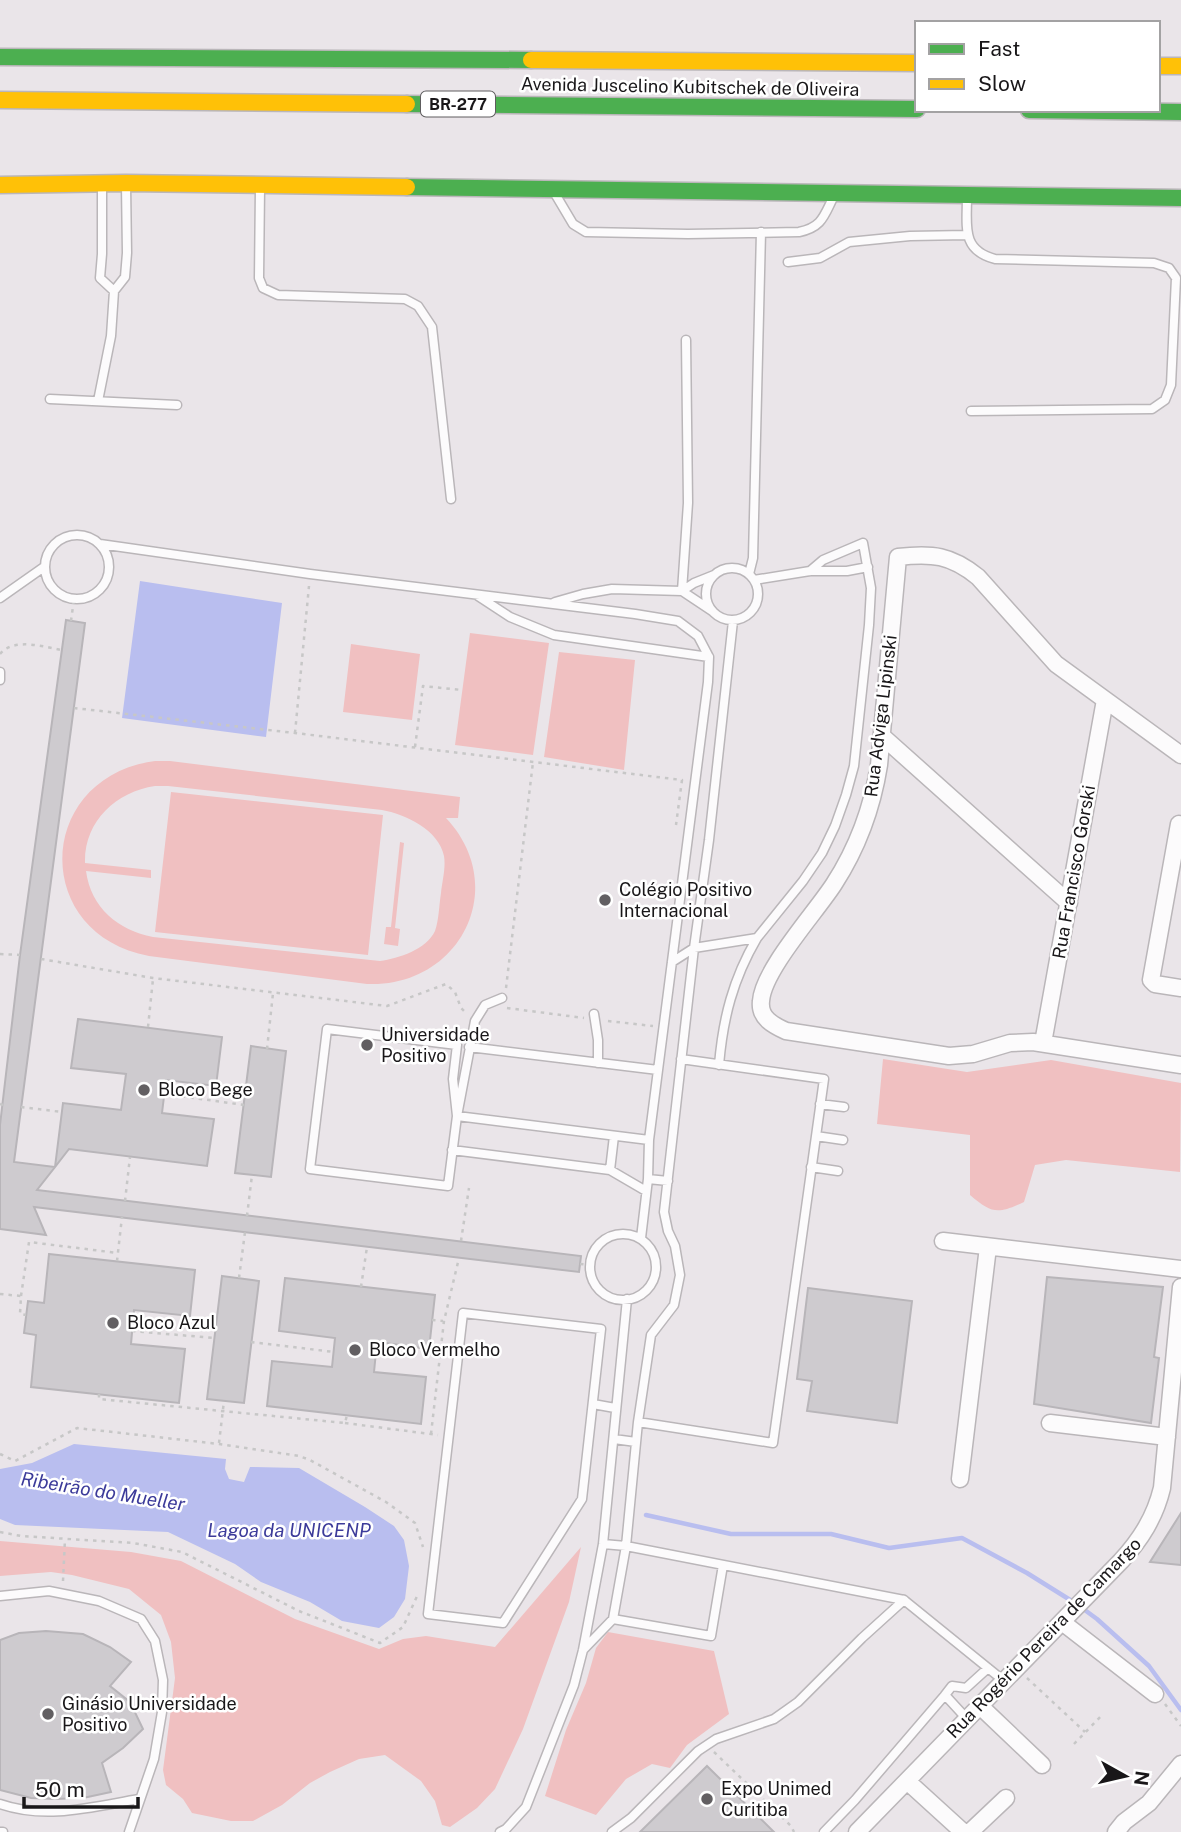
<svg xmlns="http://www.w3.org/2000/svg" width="1181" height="1832" font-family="'Public Sans',sans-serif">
	<rect width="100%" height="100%" fill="#eae5e9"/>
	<path fill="#f0c0c1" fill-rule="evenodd" d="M470,633L549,643L533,755L455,745Z
		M351,644L420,654L412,720L343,712Z
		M559,652L635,660L624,770L544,757Z
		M155,761H170L460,797L458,818H446C511,887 460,988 367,984L149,956C30,934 35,777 155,761ZM155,786H168L382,810C405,814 439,830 444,856C446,868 442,882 441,893C439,905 439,920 435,931C426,950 399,958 380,961L153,937C118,930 91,908 86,871L151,878V870L85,863C84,821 116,792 155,786Z
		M171,792L383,815L368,955L155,932Z
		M400,842L404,843L395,928L400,929L398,946L384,944L386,927H391Z
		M883,1059L967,1072L1051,1060L1181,1083L1180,1172L1066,1160L1035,1165L1024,1202C998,1214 992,1214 970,1195V1135L877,1124Z
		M0,1541L131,1552L181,1561L295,1619L379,1649L403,1639L426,1636L495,1647L581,1547L569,1602L523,1729L495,1789L477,1808L450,1827L442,1825L435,1801L421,1781L385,1755L359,1759L330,1772L310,1783L282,1805L253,1821H231L192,1813L183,1799L166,1785L163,1770L175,1678L171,1642L161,1615L129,1589L72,1575L51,1572L0,1576Z
		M608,1632L714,1651L729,1714L687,1745L670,1768L652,1764L626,1779L596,1815L545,1796L566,1730L586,1683L596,1648Z"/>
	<path fill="#b9beef" d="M140,581L282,603L266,737L122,718Z
		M74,1444L226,1459L225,1469L229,1479L244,1482L250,1467L299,1468L365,1507L394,1526L404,1540L409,1566L405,1599L394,1617L379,1628L342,1621L310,1602L261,1582L235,1564L168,1532L15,1525L0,1519V1469L32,1463Z"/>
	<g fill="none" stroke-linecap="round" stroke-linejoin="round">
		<path stroke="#b9beef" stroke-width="4.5" d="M646,1515L731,1534H831L889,1548L962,1538L1027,1573L1075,1603
			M1082,1608L1097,1619L1149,1666L1181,1710"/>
	</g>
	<path fill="#cecbcf" stroke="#b8b5b9" stroke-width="2" d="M66,620L85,623L14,1162L55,1167L37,1190L581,1256L579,1272L34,1207L46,1235L0,1229V1125L20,955Z
		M78,1019L222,1037L216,1086L166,1080L162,1113L214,1119L207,1166L69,1149L55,1167L63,1103L121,1110L126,1074L71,1068Z
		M251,1046L286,1051L271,1177L235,1173Z
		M49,1254L195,1270L190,1316L134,1310L131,1344L185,1349L179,1403L31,1387L36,1335L24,1333L28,1301L44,1303Z
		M222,1276L259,1281L244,1403L207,1399Z
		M1047,1277L1163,1287L1154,1357L1159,1358L1151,1423L1034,1404Z
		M285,1278L435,1295L429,1349L377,1342L374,1372L426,1377L421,1424L267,1406L272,1361L332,1367L335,1338L279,1331Z
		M808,1288L912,1301L897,1423L807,1411L812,1381L797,1379Z
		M1181,1513V1565L1150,1562Z
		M46,1631L83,1634L110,1647L131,1662L110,1686L130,1702L143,1729L123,1748L102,1763L111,1792L83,1798L55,1799L31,1798L0,1790V1640L19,1633Z
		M707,1766L774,1832H640Z"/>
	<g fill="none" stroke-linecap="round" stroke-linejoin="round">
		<defs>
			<path id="lane" d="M102,187V254L100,278L114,291
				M260,188L259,278L263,288L278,295L405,299L418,306L432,327L451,499
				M554,192L573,224L586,232L688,234L799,232C823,227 824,215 834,196
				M967,197C967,226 961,250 995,259L1154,263L1169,268L1176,278L1171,385L1165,400L1152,409L971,411
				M788,262L820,258L849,242L910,236L967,235
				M50,399L177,405
				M98,401L111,336L114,291L125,277L127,253L126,185
				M45 567a32 32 0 1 1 64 0a32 32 0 1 1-64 0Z
				M100,544L310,574L635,614L678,621L698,636L709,657L708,682L649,1140L648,1179L641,1238
				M706 594a26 26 0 1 1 52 0a26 26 0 1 1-52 0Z
				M749,574L753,558L761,232
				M754,580L810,571H847L868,567
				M682,591L688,503L686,340
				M682,591L694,583L714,575
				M478,596L510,617L554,635L709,657
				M0,598L44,567
				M555,602L583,594L612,589L682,591L712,611
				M0,672V680
				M672,962L694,948L709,840L733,621
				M594,1014L598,1040V1063
				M469,1047L658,1070
				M681,1059L824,1079L773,1443L638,1422L651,1335L674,1305L680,1275L675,1246L668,1231L664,1212L694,948L757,938L803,881L822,853L835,826L846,795L854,766L869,625L871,588L863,543L823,560L810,571
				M719,1065C723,1018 733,979 757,938
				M820,1104L844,1107
				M457,1116L453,1079L457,1045L327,1029L310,1169L448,1186L457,1116L475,1021L485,1005L502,998
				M457,1116L649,1140
				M816,1136L843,1140
				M452,1150L610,1170L646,1191
				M811,1167L838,1171
				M610,1170L614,1136
				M648,1179L668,1181
				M590 1267a33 33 0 1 1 66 0a33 33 0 1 1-66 0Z
				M463,1313L601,1329L582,1499L503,1623L428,1614Z
				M593,1404L615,1408
				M614,1439L636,1442
				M603,1544L626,1546L904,1600
				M0,1596L49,1591L99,1601L141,1619L155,1641L163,1680L162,1712L154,1759L129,1832
				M613,1619L711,1636L723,1565
				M583,1650L613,1619L626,1546L638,1422
				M945,1695L952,1686L966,1688L988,1668
				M0,1804C46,1820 92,1807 139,1799
				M0,1832H3
				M500,1832L506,1829L526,1807L574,1685L583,1650L603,1544L627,1299
				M612,1832L631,1818L698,1751L716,1739L774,1719L798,1702L862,1638L904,1600L1004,1681
				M824,1832L855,1800L945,1695L967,1719"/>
			<path id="street" d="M882,736L1069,903
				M1181,755L1056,664L978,577C951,555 932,553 898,557L879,765C872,809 858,847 834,884C816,912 763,970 761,1001C759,1018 773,1025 786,1031L949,1056L973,1054L1010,1043L1033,1042L1181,1065
				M1179,824L1151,980L1155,984L1181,988
				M1043,1043L1105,700
				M943,1241L1181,1269
				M1050,1423L1167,1437
				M960,1479L988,1247
				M1062,1622L1155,1694
				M980,1706L1042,1765
				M907,1781L963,1832
				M857,1832L1121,1561C1141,1539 1155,1517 1162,1488L1181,1287
				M970,1832L1006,1798
				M1116,1832L1124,1822L1149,1803L1181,1764"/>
			<path id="fast" d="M0,57L531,60
				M407,104L917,109
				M1029,110L1181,112
				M407,187L1181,198"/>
			<path id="slow" d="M531,60L917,63
				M1158,66H1181
				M0,100L407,104
				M0,185L126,183L407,187"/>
		</defs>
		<use href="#lane" stroke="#bab6b9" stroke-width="11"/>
		<use href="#street" stroke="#bab6b9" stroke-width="19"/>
		<use href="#fast" stroke="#bab6b9" stroke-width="19"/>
		<use href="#slow" stroke="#bab6b9" stroke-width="19"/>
		<path stroke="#c7c7c7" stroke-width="2.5" stroke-dasharray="3.5 5" stroke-linecap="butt" d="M71,621L74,599
			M0,654C14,637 44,647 62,650
			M74,708L295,733L682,780L676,825
			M295,733L309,586
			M415,747L423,686L462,690
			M0,954L20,955
			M41,959L153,978L387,1006L446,984L455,992L461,1008L467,1014
			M506,988L533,762
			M507,1008L584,1018
			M608,1021L653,1026
			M148,1027L153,979
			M267,1049L273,993
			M165,1094L244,1105
			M0,1104L3,1105
			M21,1107L62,1112
			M125,1201L130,1157
			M247,1216L252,1175
			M461,1241L469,1188
			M117,1261L122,1217
			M580,1264L591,1265
			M239,1278L245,1232
			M361,1287L367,1247
			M0,1294L21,1296L20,1314L26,1315
			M21,1296L29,1242L118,1253
			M432,1320L443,1321
			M132,1331L214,1338
			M251,1342L334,1352
			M99,1394V1399L345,1423L347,1415
			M345,1423L438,1435
			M431,1434L444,1321L459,1258
			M219,1443L224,1401
			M0,1454L15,1461L77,1428L219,1444L299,1456L310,1460L386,1502L415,1523L423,1547
			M0,1532L21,1536L133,1543L182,1552L299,1611L380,1643L403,1627L418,1594
			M63,1581L65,1539
			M1027,1678L1085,1732
			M1165,1704L1181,1726
			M1074,1744L1103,1714
			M714,1752L791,1826L794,1832"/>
		<use href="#lane" stroke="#fcfbfc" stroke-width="8"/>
		<use href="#street" stroke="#fcfbfc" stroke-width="16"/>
		<use href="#fast" stroke="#4caf50" stroke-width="16"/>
		<use href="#slow" stroke="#ffc107" stroke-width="16"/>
	</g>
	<g fill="#625f62" stroke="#fff" stroke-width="2.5">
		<circle cx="605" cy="900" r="7"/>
		<circle cx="367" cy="1045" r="7"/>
		<circle cx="144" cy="1090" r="7"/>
		<circle cx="113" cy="1323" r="7"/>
		<circle cx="355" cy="1350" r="7"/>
		<circle cx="48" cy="1714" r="7"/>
		<circle cx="707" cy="1799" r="7"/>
	</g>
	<g text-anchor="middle" stroke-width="5" stroke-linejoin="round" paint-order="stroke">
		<rect fill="#fff" stroke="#5e5d5e" stroke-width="2" x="421" y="91.5" width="74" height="25" rx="5"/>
		<g font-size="16" font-weight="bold" fill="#191719">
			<text x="458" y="110">BR-277</text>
		</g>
		<g font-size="18" fill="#191719" stroke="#fff">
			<text transform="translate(690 87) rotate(1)" y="6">Avenida Juscelino Kubitschek de Oliveira</text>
			<text transform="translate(881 716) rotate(-83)" y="6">Rua Adviga Lipinski</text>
			<text transform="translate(1074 872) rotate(-80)" y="6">Rua Francisco Gorski</text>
			<text transform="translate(1044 1638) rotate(-46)" y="6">Rua Rogério Pereira de Camargo</text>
		</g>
		<g font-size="18" fill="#191719" stroke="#fff" text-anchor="start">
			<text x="619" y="896">Colégio Positivo<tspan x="619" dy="21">Internacional</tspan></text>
			<text x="381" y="1041">Universidade<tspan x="381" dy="21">Positivo</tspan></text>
			<text x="158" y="1096">Bloco Bege</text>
			<text x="127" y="1329">Bloco Azul</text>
			<text x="369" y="1356">Bloco Vermelho</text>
			<text x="62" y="1710">Ginásio Universidade<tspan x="62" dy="21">Positivo</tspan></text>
			<text x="721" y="1795">Expo Unimed<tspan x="721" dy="21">Curitiba</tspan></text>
		</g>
		<g font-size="19" font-style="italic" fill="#3c3b9a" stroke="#fff">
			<text transform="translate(103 1491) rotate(9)" y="7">Ribeirão do Mueller</text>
			<text x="289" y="1537">Lagoa da UNICENP</text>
		</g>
	</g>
	<rect x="915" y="21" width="245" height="91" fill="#ffffff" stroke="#a3a2a3" stroke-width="2"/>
	<rect x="929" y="44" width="35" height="10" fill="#4caf50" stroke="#a3a2a3" stroke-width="2"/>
	<text x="978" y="56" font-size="21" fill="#191719">Fast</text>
	<rect x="929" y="79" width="35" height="10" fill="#ffc107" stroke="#a3a2a3" stroke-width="2"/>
	<text x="978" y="91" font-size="21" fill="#191719">Slow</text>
	<g transform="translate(1125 1776) rotate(98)" stroke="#ffffff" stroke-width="5" paint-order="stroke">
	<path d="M0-5L12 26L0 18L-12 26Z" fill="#191719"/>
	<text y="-10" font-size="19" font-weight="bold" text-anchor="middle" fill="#191719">N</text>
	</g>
	<path d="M24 1797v10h114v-10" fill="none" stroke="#191719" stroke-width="3.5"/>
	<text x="35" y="1797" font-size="21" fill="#191719" stroke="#ffffff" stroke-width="5" paint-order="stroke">50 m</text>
</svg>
